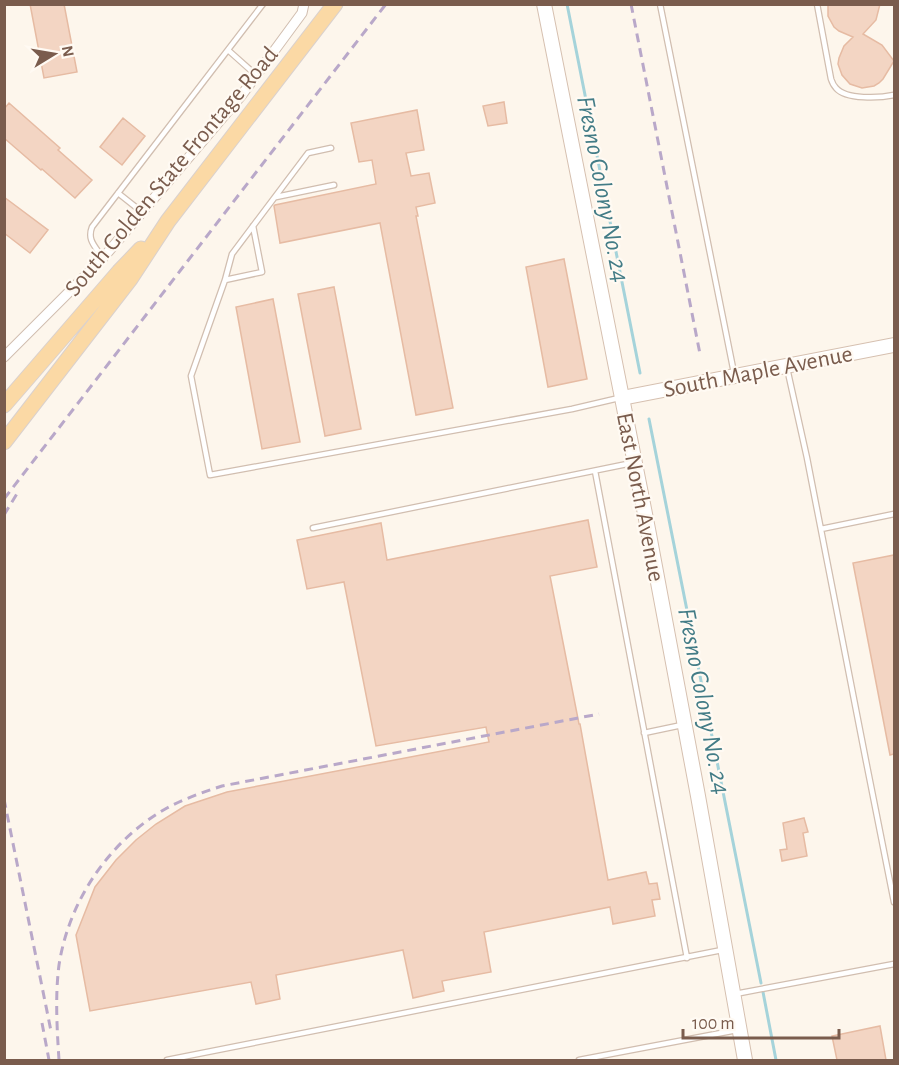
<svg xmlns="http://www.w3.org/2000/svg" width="899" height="1065" font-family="'Alegreya Sans',sans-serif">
	<rect width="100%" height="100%" fill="#fdf6ec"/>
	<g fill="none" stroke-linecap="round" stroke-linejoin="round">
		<path stroke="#a5d3da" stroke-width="3" d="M567,4L640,373
			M649,419L761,983
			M763,992L776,1060"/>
	</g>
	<path fill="#f3d5c3" stroke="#e6bba3" stroke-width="1.5" d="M30,4H64L77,72L44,78Z
		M828,4H880L876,20L863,34L882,45L894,61L883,79L879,83L874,86L862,88L850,84L842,75L838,64L839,58L844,46L853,37L839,31L834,27L828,16Z
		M504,102L507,123L488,126L483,106Z
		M9,103L60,148L58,150L92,180L75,198L42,169L41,170L4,138V109Z
		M417,110L424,150L406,153L411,176L429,173L435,203L416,207L418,216H416L453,408L416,415L380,223L280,243L274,206L275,205L376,184L372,160L359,162L351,123Z
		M123,118L145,136L122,165L100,147Z
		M4,197L48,230L30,253L4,233Z
		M564,259L587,379L548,387L526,267Z
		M334,287L361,429L325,436L298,294Z
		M273,299L300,442L262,449L236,307Z
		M588,520L597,567L550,576L579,724H580L608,880L646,872L649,884L657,883L660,899L652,900L655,916L613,924L610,907L484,932L491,972L442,981L444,991L413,998L403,950L276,975L280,999L256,1004L251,982L90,1011L76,935L95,887L116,860L136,840L156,824L185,806L227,792L489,742L486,727L376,746L344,582L307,589L297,540L381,523L387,560Z
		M894,555V754L890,755L853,563Z
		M804,818L808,832L803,833L807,856L782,861L780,850L787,849L783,823Z
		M880,1026L886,1060H837L832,1036Z"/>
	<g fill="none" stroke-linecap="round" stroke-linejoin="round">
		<defs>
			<path id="lane" d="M660,4L734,373
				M817,4L831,79C832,82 833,85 836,88C846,100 880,98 894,95
				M228,50L256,75
				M331,148L308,153L232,254L225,280L191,376L210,475L572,409L619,398
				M118,193L142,212
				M276,197L334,185
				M102,257C95,246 87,240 92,227L263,4
				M225,280L262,272L253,226
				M787,368L807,458L866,761L894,902
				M595,471L687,958
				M313,528L632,463
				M821,529L894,514
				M644,733L682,725
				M735,994L894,964
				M167,1060L722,950
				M579,1060L737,1030"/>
			<path id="street" d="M4,357L103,258L241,96L302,13L304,4"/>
			<path id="secondary" d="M544,4L648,529L698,796L745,1060
				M622,398L894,345"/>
			<path id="primary" d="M4,405L119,272L141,249
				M4,442L130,279L168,221L335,4"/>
		</defs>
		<use href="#lane" stroke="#d1beb0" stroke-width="7"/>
		<use href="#street" stroke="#d1beb0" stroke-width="11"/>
		<use href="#secondary" stroke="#d6c0b0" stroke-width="16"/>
		<use href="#primary" stroke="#dad1cd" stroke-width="17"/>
		<use href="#lane" stroke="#fff" stroke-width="4.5"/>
		<use href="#street" stroke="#fff" stroke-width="9"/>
		<use href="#secondary" stroke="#fff" stroke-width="14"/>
		<use href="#primary" stroke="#fbd9a5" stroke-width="15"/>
		<path stroke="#b9a8c9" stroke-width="3" stroke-dasharray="9 6" stroke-linecap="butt" d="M631,4L700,354
			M4,499L386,4
			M4,515L18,492
			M4,799L51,1031
			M42,1023L49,1060
			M59,1060C57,1029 55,996 59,965C69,900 110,840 167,808C184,799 203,792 222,786L599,714"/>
	</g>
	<g text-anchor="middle" stroke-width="4.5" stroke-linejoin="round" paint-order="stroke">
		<g font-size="24" fill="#7a5c4d" stroke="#fffaf3">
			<text transform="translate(171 171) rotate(-50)" y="8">South Golden State Frontage Road</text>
			<text transform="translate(758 371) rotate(-11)" y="8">South Maple Avenue</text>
			<text transform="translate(641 497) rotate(79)" y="8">East North Avenue</text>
		</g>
		<g font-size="26" font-style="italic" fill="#437c86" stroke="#fffaf3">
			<text transform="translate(604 189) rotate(79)" y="9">Fresno Colony No. 24</text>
			<text transform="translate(705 701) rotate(79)" y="9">Fresno Colony No. 24</text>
		</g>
	</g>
	<rect width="899" height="1065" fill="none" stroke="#7a5c4d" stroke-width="12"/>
	<g transform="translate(54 54) rotate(79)" stroke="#fffaf3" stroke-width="4.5" paint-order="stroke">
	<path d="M0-4.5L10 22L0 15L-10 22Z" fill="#7a5c4d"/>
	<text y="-9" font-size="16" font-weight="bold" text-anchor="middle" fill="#7a5c4d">N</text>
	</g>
	<path d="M683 1029v9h156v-9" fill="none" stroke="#7a5c4d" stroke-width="3"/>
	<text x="692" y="1029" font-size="18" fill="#7a5c4d" stroke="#fffaf3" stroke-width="4.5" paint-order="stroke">100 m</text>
</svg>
